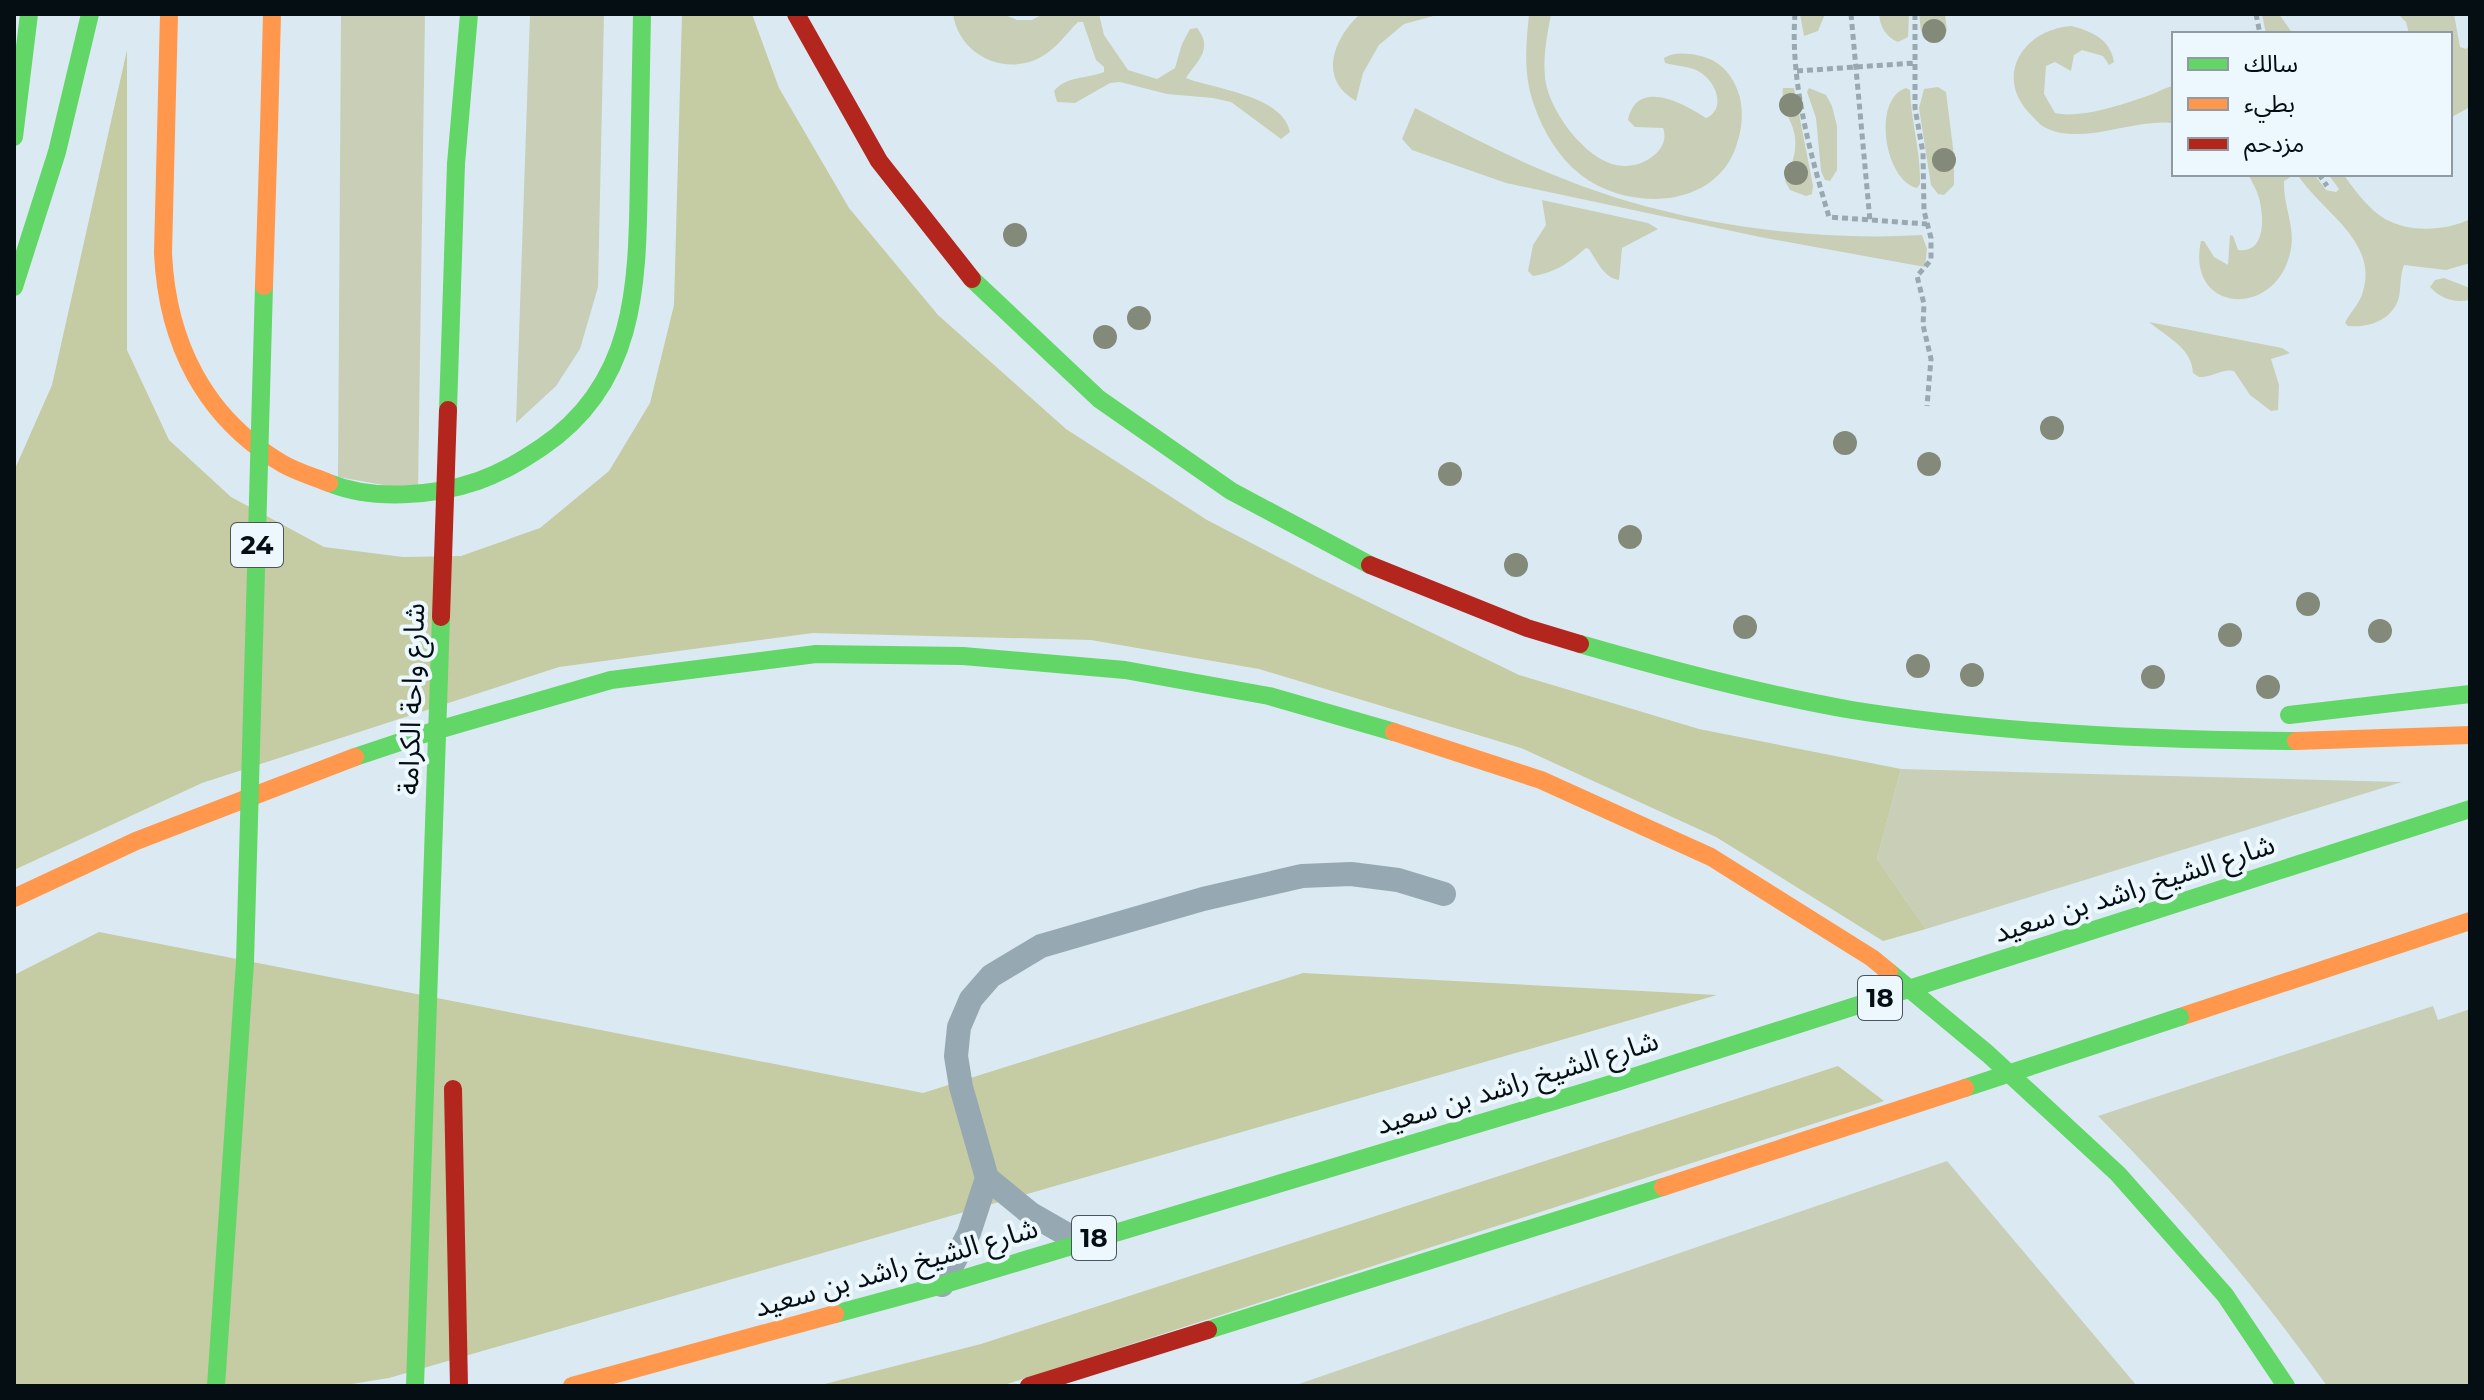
<svg xmlns="http://www.w3.org/2000/svg" width="2484" height="1400" font-family="Montserrat,'Noto Sans Arabic',sans-serif">
	<rect width="100%" height="100%" fill="#dbeaf2"/>
	<path fill="#c8cfb6" d="M341,14H425L418,491L338,477Z
		M530,14H604L598,287L580,349L556,386L516,423Z
		M953,14H1003L1017,20H1032L1043,14H1099L1104,35L1128,70L1157,79L1175,68L1182,44L1190,29L1197,28C1214,49 1197,61 1186,78C1213,89 1283,95 1290,132L1281,139L1231,102L1213,98L1167,94L1120,82L1110,83L1075,103L1057,102L1054,91C1066,76 1086,79 1104,72V67L1096,60L1083,22H1078C1065,35 1057,48 1041,57C1005,77 959,55 953,14Z
		M1360,14H1441L1404,24L1379,45L1363,73L1356,101C1317,79 1334,38 1360,14Z
		M1529,14H1551C1547,36 1541,65 1547,88C1555,118 1591,167 1626,166C1645,166 1671,149 1663,128L1635,127L1628,120C1637,77 1685,104 1706,118C1727,109 1716,80 1698,71C1688,66 1676,66 1665,63L1664,58C1676,50 1699,54 1712,60C1727,68 1736,82 1740,98C1744,117 1741,134 1734,152C1709,210 1626,210 1581,175C1558,157 1543,131 1534,105C1523,74 1526,45 1529,14Z
		M1800,14H1825L1818,31L1804,36Z
		M1879,14H1909L1908,37L1898,42C1886,37 1880,27 1879,14Z
		M1919,14H1945L1947,31L1942,39L1934,41L1927,40L1921,31Z
		M2262,14H2279L2293,34H2266Z
		M2398,14H2454L2460,47L2466,49L2470,45V107L2450,118V34H2409L2406,22Z
		M2072,26C2093,32 2110,39 2114,62L2109,65L2103,56L2082,50L2074,55L2071,71L2055,62L2046,66L2044,94L2055,113C2080,119 2125,104 2150,95C2159,92 2165,87 2174,86V123C2134,118 2082,146 2046,128C2041,126 2036,120 2032,116C1992,77 2023,29 2072,26Z
		M1938,87L1946,92L1954,156V185L1944,195L1938,194L1931,185L1919,108L1924,89Z
		M1783,88H1794L1813,186L1812,194L1806,196L1790,190L1785,181C1791,168 1797,152 1795,137C1793,120 1780,109 1783,88Z
		M1809,88L1826,95L1832,106L1837,126V170L1830,181L1825,180L1821,171L1816,118L1807,92Z
		M1906,88L1910,90C1911,122 1921,152 1920,184L1917,188C1884,180 1872,99 1906,88Z
		M1415,108C1465,134 1516,161 1569,181C1675,223 1808,242 1922,235L1927,249L1925,267L1760,237L1506,183L1412,150L1402,139Z
		M2248,174H2314L2326,190L2336,192L2339,189L2328,174H2343C2355,190 2368,209 2385,219C2410,233 2446,231 2470,219V263L2446,270L2404,265C2400,275 2401,286 2399,297C2393,320 2369,328 2348,326L2345,323C2350,312 2360,304 2363,291C2378,242 2323,212 2299,177L2292,176L2284,181C2283,205 2295,225 2291,249C2278,320 2185,314 2201,241H2204L2214,257L2228,265L2230,235L2233,236L2238,250C2266,254 2264,217 2259,198C2257,190 2252,182 2248,174Z
		M1542,200L1648,223L1658,229L1622,248L1619,280C1604,278 1597,261 1589,249L1586,248C1570,262 1555,273 1533,276L1528,271L1533,245L1546,225Z
		M2444,278L2470,288V300C2454,303 2441,299 2430,287L2435,280Z
		M2149,322L2282,348L2290,353L2271,359L2279,385L2278,410L2271,411L2250,395L2234,371C2223,368 2211,378 2199,377L2193,373C2192,348 2167,337 2149,322Z
		M1901,769L2402,782L1926,929L1877,859Z
		M2433,1006L2438,1020L2470,1009V1386H2327C2257,1288 2183,1201 2098,1116Z
		M1947,1161L2137,1386H1293Z"/>
	<path fill="#c5cba3" d="M682,14H752L779,88L849,208L938,315L1066,429L1207,520L1317,577L1519,675L1699,729L1901,769L1877,859L1926,929L1883,941L1716,837L1521,748L1259,669L1091,640L813,633L559,667L202,783L14,870V471L52,385L127,50V350L169,440L231,497L324,547L403,557L461,556L540,528L609,471L650,403L674,305Z
		M99,932L923,1093L1303,973L1717,995L389,1378L339,1386H14V975Z
		M1838,1066L1884,1101L1001,1386H817L981,1344Z"/>
	<g fill="none" stroke-linecap="round" stroke-linejoin="round">
		<path stroke="#9aa9b1" stroke-width="5" stroke-dasharray="6 4" stroke-linecap="butt" d="M1795,14C1790,81 1810,153 1829,217L1927,224
			M1851,14L1870,221
			M1915,14V108L1923,153L1924,211L1931,238V260L1917,276L1924,304L1923,325L1931,359L1927,406
			M2256,14L2260,34
			M1797,71L1915,63
			M2319,174L2327,186"/>
		<path stroke="#96a9b3" stroke-width="24" d="M987,1178L1031,1214L1080,1242
			M942,1285L969,1233L987,1178L961,1087L956,1056L959,1027L971,999L991,976L1041,946L1203,899L1302,876L1351,874L1398,880L1444,894"/>
		<path stroke="#63d668" stroke-width="18" d="M14,137L29,14
			M456,164L469,14
			M972,279L1099,399L1231,491L1370,565
			M14,287L57,152L90,14
			M329,483C373,501 434,496 478,481C503,472 521,461 542,447C640,381 637,277 639,173C640,120 641,67 642,14
			M1580,644C1670,670 1760,694 1852,710C1995,733 2151,740 2296,741
			M2289,715L2470,694
			M355,757L424,734L611,680L816,654L963,656L1125,670L1269,696L1394,732
			M2147,913L2470,809
			M1889,972L1988,1054L2118,1174L2225,1295L2286,1386
			M835,1314L942,1285L1614,1083
			M1208,1330L1663,1187
			M216,1386L245,962"/>
		<path stroke="#ff974d" stroke-width="18" d="M169,14L163,253C167,342 204,418 283,464C297,472 314,477 329,483
			M269,128L272,14
			M1394,732L1541,780L1711,857L1872,958L1889,972
			M2296,741L2470,735
			M14,898L136,841L355,757
			M2180,1017L2470,921
			M572,1386L835,1314"/>
		<path stroke="#b3261e" stroke-width="18" d="M796,14L879,161L972,279
			M1370,565L1527,628L1580,644
			M1029,1386L1208,1330"/>
		<path stroke="#63d668" stroke-width="18" d="M448,410L456,164
			M245,962L264,286
			M1614,1083L2147,913
			M1965,1088L2180,1017
			M415,1386L441,617"/>
		<path stroke="#ff974d" stroke-width="18" d="M264,286L269,128
			M1663,1187L1965,1088"/>
		<path stroke="#b3261e" stroke-width="18" d="M441,617L448,410
			M453,1089L459,1386"/>
	</g>
	<g fill="#848a7a">
		<circle cx="1934" cy="31" r="12"/>
		<circle cx="1791" cy="105" r="12"/>
		<circle cx="1944" cy="160" r="12"/>
		<circle cx="1796" cy="173" r="12"/>
		<circle cx="1015" cy="235" r="12"/>
		<circle cx="1139" cy="318" r="12"/>
		<circle cx="1105" cy="337" r="12"/>
		<circle cx="2052" cy="428" r="12"/>
		<circle cx="1845" cy="443" r="12"/>
		<circle cx="1929" cy="464" r="12"/>
		<circle cx="1450" cy="474" r="12"/>
		<circle cx="1630" cy="537" r="12"/>
		<circle cx="1516" cy="565" r="12"/>
		<circle cx="2308" cy="604" r="12"/>
		<circle cx="1745" cy="627" r="12"/>
		<circle cx="2380" cy="631" r="12"/>
		<circle cx="2230" cy="635" r="12"/>
		<circle cx="1918" cy="666" r="12"/>
		<circle cx="1972" cy="675" r="12"/>
		<circle cx="2153" cy="677" r="12"/>
		<circle cx="2268" cy="687" r="12"/>
	</g>
	<g text-anchor="middle" stroke-width="8" stroke-linejoin="round" paint-order="stroke">
		<g fill="#ecf8fe" stroke="#4a545a" stroke-width="2">
			<rect x="231" y="523" width="52" height="44" rx="6"/>
			<rect x="1858" y="976" width="44" height="44" rx="6"/>
			<rect x="1072" y="1216" width="44" height="44" rx="6"/>
		</g>
		<g font-size="26" font-weight="bold" fill="#050e13">
			<text x="257" y="554">24</text>
			<text x="1880" y="1007">18</text>
			<text x="1094" y="1247">18</text>
		</g>
		<g font-size="28" fill="#050e13" stroke="#ecf8fe">
			<text transform="translate(411 699) rotate(-88)" y="10">شارع واحة الكرامة</text>
			<text transform="translate(2134 888) rotate(-18)" y="10">شارع الشيخ راشد بن سعيد</text>
			<text transform="translate(1517 1082) rotate(-17)" y="10">شارع الشيخ راشد بن سعيد</text>
			<text transform="translate(896 1267) rotate(-16)" y="10">شارع الشيخ راشد بن سعيد</text>
		</g>
	</g>
	<rect width="2484" height="1400" fill="none" stroke="#050e13" stroke-width="32"/>
	<rect x="2172" y="32" width="280" height="144" fill="#ecf8fe" stroke="#909aa0" stroke-width="2"/>
	<rect x="2188" y="58" width="40" height="12" fill="#63d668" stroke="#909aa0" stroke-width="2"/>
	<text x="2244" y="72" font-size="24" fill="#050e13">سالك</text>
	<rect x="2188" y="98" width="40" height="12" fill="#ff974d" stroke="#909aa0" stroke-width="2"/>
	<text x="2244" y="112" font-size="24" fill="#050e13">بطيء</text>
	<rect x="2188" y="138" width="40" height="12" fill="#b3261e" stroke="#909aa0" stroke-width="2"/>
	<text x="2244" y="152" font-size="24" fill="#050e13">مزدحم</text>
</svg>
